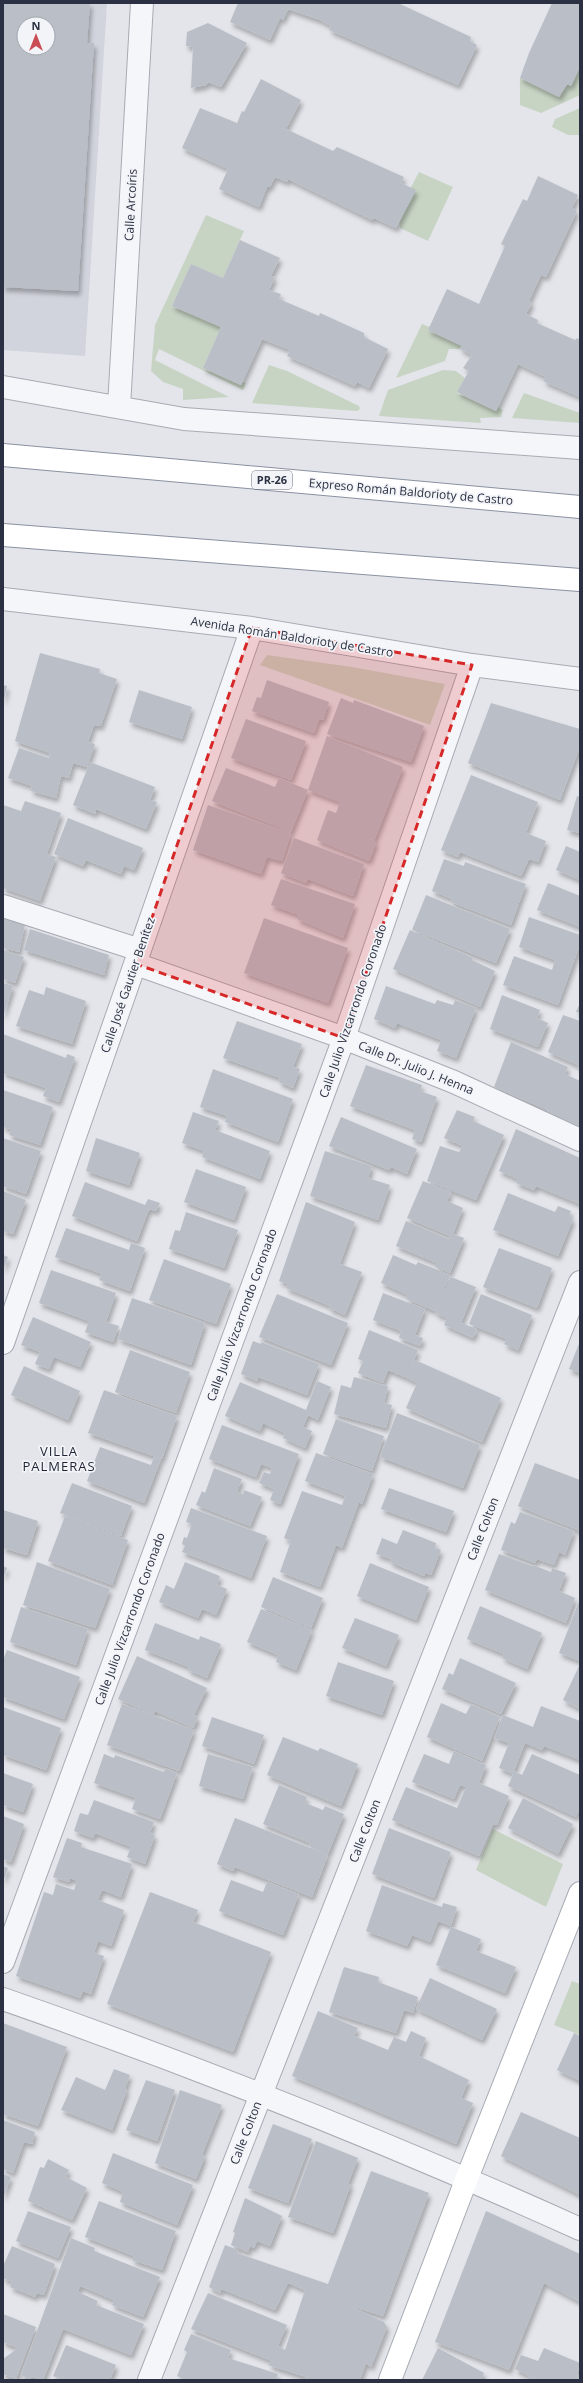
<svg xmlns="http://www.w3.org/2000/svg" width="583" height="2383" font-family="'Open Sans',sans-serif">
	<defs>
		<filter id="shadow"><feDropShadow dx="2.5" dy="4.5" stdDeviation="2" flood-color="#0004"/></filter>
	</defs>
	<rect width="100%" height="100%" fill="#e3e5ea"/>
	<path fill="#d1d4dc" fill-rule="evenodd" d="M3,3H107L85,356L3,350ZM24,24H48V48H24Z"/>
	<path fill="#c7d4c4" d="M580,67V95L541,113L520,105V78L560,95Z
		M580,108V135H568L552,127L555,119Z
		M419,172L453,187L428,241L400,228L399,222L411,187Z
		M206,215L244,231L223,278L191,264L172,306L221,327L203,368L241,385L243,382L246,383L243,390L159,349L155,360L229,397L183,400V389L163,382L151,371L155,325Z
		M422,324L430,327L428,330L462,346L460,349H449L445,361L396,378Z
		M269,365L287,371L359,406L360,409L357,411L252,403Z
		M443,370L456,371L465,378L457,393L496,411L498,407L503,410L501,417L480,418L481,423L379,416L388,390Z
		M524,393L580,413V423L512,418Z
		M267,655L352,667L445,684L430,725L260,665Z
		M493,1829L563,1864L546,1907L476,1870Z
		M572,1981L580,1984V2035L554,2025Z"/>
	<path fill="#babec7" fill-rule="evenodd" filter="url(#shadow)" d="M3,3H90L87,43H94L78,291L3,287ZM24,24H48V48H24Z
		M238,3H398L471,37L470,41L477,45L458,85L329,30L331,26L320,20L288,9L283,20L280,18L270,40L230,22Z
		M552,3H580V67L571,86L567,84L559,97L520,78L529,53Z
		M208,23L247,43L221,87L208,82L206,85L191,88L193,47L186,46L187,32Z
		M261,79L301,100L286,129L333,151L337,147L404,177L401,183L416,190L396,228L374,218L372,220L288,179L287,182L275,177L270,187H267L259,207L219,189L228,169L182,148L200,108L237,123L242,111L244,112Z
		M538,176L578,195L572,208L577,211L546,277L541,275L529,301L532,303L526,314L538,320L537,323L575,340L577,338L580,340V397L543,381L546,377L518,364L496,411L457,392L469,371L463,368L472,355L460,349L462,346L428,330L447,289L479,304L505,246L501,244L523,199L527,201Z
		M240,240L280,258L271,276L275,277L269,290L281,294L279,299L319,316L320,313L364,333V337L388,349L369,388L357,382L355,386L287,356L290,350L262,339L241,385L203,368L221,327L172,306L191,264L223,278Z
		M40,653L100,669L99,673L117,679L101,726L94,725L88,742L95,744L87,767L73,763L69,778L61,776L56,798L31,791L32,786L8,778L19,748L49,758L50,753L15,741Z
		M267,680L329,702L323,720L319,719L314,733L252,711L257,697L261,698Z
		M3,685L7,686L4,700H3Z
		M139,690L192,707L182,739L129,722Z
		M341,698L353,703L354,700L424,726L411,762L327,734Z
		M491,703L580,729V747L560,800L468,763Z
		M246,719L306,741L291,780L231,758Z
		M327,736L403,767L378,831L374,841L376,843L369,861L317,840L328,810L336,813L340,802L308,790L291,832L212,801L226,768L275,787L279,778L308,790Z
		M90,762L155,787L150,800L157,802L146,829L96,809L95,814L73,805Z
		M471,775L538,802L526,833L546,841L538,862L529,859L521,876L460,852L458,857L441,850Z
		M577,796L580,797V833L567,830Z
		M25,801L61,813L47,854L56,857L40,901L3,888V805L21,811Z
		M208,805L291,833L282,861L267,857L261,874L193,850Z
		M68,818L143,848L134,870L124,866L121,874L86,860L83,866L54,854Z
		M294,838L364,864L353,896L308,879L306,883L281,873Z
		M566,846L580,852V880L556,870Z
		M444,859L464,866L465,862L526,884L511,925L451,902L452,899L432,891Z
		M281,879L355,904L343,938L297,919L299,915L271,905Z
		M548,883L580,896V927L537,910Z
		M426,895L510,929L496,963L412,930Z
		M529,917L580,935V945L558,1005L503,985L514,956L552,970L555,960L519,947Z
		M3,918L25,925L19,952L3,948Z
		M264,918L348,948L328,1003L244,973Z
		M30,929L109,955L104,975L24,950Z
		M410,930L473,958L472,960L495,971L480,1007L393,969Z
		M3,950L24,957L15,983L3,979Z
		M3,983L13,986L3,1017Z
		M386,986L435,1004L437,1000L453,1005L455,1000L476,1008L456,1058L437,1051L441,1040L397,1023L395,1028L374,1019Z
		M46,987L86,1001L72,1044L16,1026L29,990L44,995Z
		M502,995L540,1010L537,1018L548,1023L538,1047L490,1029Z
		M580,1003V1013L576,1012Z
		M563,1015L580,1021V1068L577,1067L578,1065L548,1052Z
		M237,1021L302,1044L293,1067L300,1069L293,1088L279,1082L280,1078L223,1058Z
		M3,1034L66,1058L67,1054L75,1057L59,1102L43,1096L46,1088L3,1073Z
		M511,1042L568,1067L565,1074L580,1081V1129L546,1114L548,1110L494,1087Z
		M366,1065L422,1085L420,1091L437,1097L421,1142L412,1139L415,1130L350,1106Z
		M213,1069L293,1099L278,1142L225,1122L227,1116L200,1107Z
		M3,1090L53,1107L40,1145L9,1135L11,1129L3,1127Z
		M457,1110L475,1117L473,1121L504,1135L476,1200L427,1181L440,1146L459,1152L463,1146L444,1138Z
		M193,1112L219,1121L215,1130L270,1151L260,1179L202,1157L204,1151L182,1143Z
		M341,1117L417,1149L407,1174L391,1167L389,1170L329,1146Z
		M516,1129L580,1158V1204L536,1186L534,1190L516,1183L518,1179L499,1171Z
		M3,1138L41,1151L26,1194L3,1186Z
		M96,1138L140,1153L129,1185L86,1171Z
		M325,1151L372,1166L368,1178L390,1185L378,1220L310,1196Z
		M196,1169L246,1187L234,1220L184,1202Z
		M423,1181L451,1192L447,1201L463,1208L453,1234L464,1238L450,1273L435,1267L437,1263L396,1246L406,1221L449,1239L450,1236L407,1218Z
		M85,1182L145,1205L148,1199L160,1203L156,1211L149,1209L137,1241L72,1216Z
		M3,1191L26,1200L13,1234L3,1231Z
		M508,1193L555,1212L558,1206L571,1211L569,1217L573,1219L558,1256L493,1230Z
		M306,1202L355,1222L340,1264L362,1272L345,1315L329,1308L330,1306L286,1288L288,1284L279,1281Z
		M186,1212L238,1230L224,1268L169,1249L175,1230L180,1231Z
		M66,1228L129,1250L131,1243L145,1248L130,1291L99,1280L102,1274L55,1257Z
		M499,1248L552,1268L537,1308L483,1287Z
		M3,1255L8,1257L3,1270Z
		M393,1255L416,1265L418,1262L450,1275L435,1311L406,1299L408,1295L381,1283Z
		M164,1259L231,1284L216,1324L149,1300Z
		M51,1270L116,1293L106,1322L119,1326L113,1342L85,1332L89,1321L39,1303Z
		M451,1277L476,1287L461,1323L477,1329L473,1338L444,1325L447,1318L435,1313Z
		M383,1293L425,1309L415,1335L423,1338L420,1346L399,1338L401,1331L373,1320Z
		M277,1294L348,1323L331,1365L259,1337Z
		M481,1294L532,1315L518,1350L504,1344L507,1339L469,1324Z
		M132,1298L205,1323L191,1365L118,1339Z
		M33,1317L91,1342L80,1367L54,1357L49,1369L35,1364L40,1352L21,1345Z
		M369,1330L418,1350L407,1378L388,1370L383,1383L358,1373L363,1361L358,1359Z
		M253,1341L261,1344V1342L319,1364L307,1395L258,1377L257,1381L241,1374Z
		M580,1341V1373L569,1369Z
		M130,1350L190,1372L176,1413L115,1392Z
		M415,1360L501,1398L482,1442L406,1408L417,1383L407,1378Z
		M24,1366L80,1391L68,1420L11,1395Z
		M354,1377L388,1386L384,1403L392,1405L386,1428L334,1414L341,1385L351,1388Z
		M317,1381L331,1387L318,1420L308,1415L303,1427L312,1431L305,1448L283,1438L285,1433L263,1423L260,1431L225,1416L240,1382L306,1410Z
		M104,1390L177,1416L162,1459L88,1433Z
		M397,1413L480,1445L463,1488L380,1457Z
		M336,1419L384,1436L372,1471L323,1454Z
		M222,1425L299,1454L280,1504L270,1500L274,1489L259,1483L264,1472L270,1474L272,1468L261,1464L256,1477L209,1459Z
		M100,1447L151,1465L154,1457L161,1459L144,1503L87,1481Z
		M316,1453L373,1474L362,1504L359,1502L342,1548L336,1545L320,1587L280,1572L291,1541L284,1538L302,1491L342,1505L345,1496L305,1481Z
		M535,1463L580,1480V1531L518,1506Z
		M214,1468L242,1479L237,1492L243,1494L244,1490L262,1497L250,1526L196,1505L202,1491L205,1493Z
		M72,1483L132,1506L121,1536L60,1513Z
		M389,1488L454,1511L446,1532L381,1509Z
		M191,1508L267,1536L251,1578L182,1552L185,1546L182,1544L184,1537L187,1538L192,1524L186,1522Z
		M3,1510L38,1521L27,1555L3,1548Z
		M520,1512L574,1531L565,1555L559,1552L554,1565L537,1559L535,1563L501,1550L511,1522L515,1524Z
		M65,1516L128,1540L112,1585L48,1561Z
		M403,1530L436,1543L435,1548L441,1550L431,1575L425,1573L424,1576L390,1562L391,1559L376,1554L382,1538L397,1544Z
		M499,1554L532,1566L533,1565L551,1572L552,1568L566,1573L559,1591L575,1598L566,1623L485,1590Z
		M37,1562L110,1589L95,1628L23,1605Z
		M185,1562L220,1576L217,1585L227,1589L216,1615L202,1609L198,1618L159,1602L166,1585L174,1589Z
		M370,1563L429,1587L416,1620L357,1596Z
		M3,1566L7,1568L3,1578Z
		M273,1577L323,1598L311,1628L261,1607Z
		M580,1599V1661L559,1653Z
		M480,1606L542,1633L527,1669L502,1658L504,1654L467,1639Z
		M21,1607L88,1629L76,1665L10,1642Z
		M261,1609L312,1630L296,1670L276,1662L278,1655L247,1642Z
		M355,1618L399,1635L386,1666L342,1648Z
		M155,1623L199,1640L200,1636L221,1644L207,1678L188,1670L189,1667L145,1650Z
		M7,1650L80,1677L64,1719L3,1697V1660Z
		M137,1656L207,1688L194,1715L198,1718L193,1728L155,1711L153,1715L118,1699Z
		M460,1658L516,1683L501,1714L442,1689L449,1673L453,1675Z
		M338,1662L394,1681L382,1715L326,1696Z
		M580,1664V1709L563,1700Z
		M441,1703L466,1714L471,1704L500,1717L482,1761L427,1737Z
		M122,1704L194,1730L179,1771L107,1745Z
		M541,1706L580,1721V1760L544,1746L542,1750L525,1743L514,1771L522,1775L532,1754L580,1775V1808L576,1817L508,1786L513,1774L499,1768L509,1743L494,1738L503,1715L533,1727Z
		M3,1707L61,1728L46,1770L3,1755Z
		M212,1717L264,1735L254,1764L202,1746Z
		M283,1737L318,1751L320,1748L358,1764L341,1806L267,1775Z
		M454,1751L486,1765L479,1783L509,1796L497,1825L493,1824L479,1856L392,1820L406,1787L457,1808L466,1787L460,1785L454,1799L412,1782L424,1754L449,1764Z
		M104,1754L114,1758L115,1755L164,1772L165,1768L177,1773L160,1819L132,1809L136,1798L94,1783Z
		M208,1754L253,1767L243,1799L199,1786Z
		M3,1773L33,1784L23,1812L3,1805Z
		M279,1785L307,1797L305,1803L323,1810L325,1806L344,1814L328,1854L309,1846L310,1843L263,1824Z
		M523,1798L573,1824L558,1854L508,1828Z
		M94,1800L154,1822L150,1833L155,1835L145,1864L127,1857L131,1847L95,1833L93,1838L74,1831L80,1813L88,1815Z
		M3,1816L24,1824L11,1862L3,1859Z
		M235,1818L328,1855L312,1897L235,1867L233,1871L217,1864Z
		M389,1828L451,1852L434,1898L372,1874Z
		M67,1838L82,1843L81,1847L132,1864L121,1897L102,1890L98,1900L124,1910L111,1946L98,1941L94,1953L104,1956L91,1994L83,1991L80,1998L16,1976L44,1892L53,1895L56,1884L74,1890L77,1881L70,1878L69,1882L53,1877Z
		M3,1866L8,1868L3,1882Z
		M231,1880L263,1892L267,1882L299,1894L283,1935L219,1911Z
		M382,1885L442,1907L443,1903L457,1907L451,1926L438,1921L430,1942L412,1935L407,1946L366,1931Z
		M150,1892L198,1910L193,1922L271,1952L233,2052L107,2004Z
		M451,1927L481,1939L476,1951L516,1967L505,1993L436,1965Z
		M344,1967L379,1977L378,1982L418,1997L413,2013L404,2010L396,2033L329,2012Z
		M430,1978L497,2009L482,2040L416,2009Z
		M318,2011L358,2028L354,2036L388,2050L394,2037L406,2042L411,2031L426,2038L419,2056L469,2080L461,2098L473,2103L456,2144L292,2076Z
		M3,2023L67,2047L38,2126L3,2114Z
		M574,2033L580,2036V2081L557,2070Z
		M114,2069L130,2075L125,2089L127,2090L112,2130L61,2110L76,2077L105,2090Z
		M146,2080L175,2090L157,2141L126,2130Z
		M180,2090L222,2105L202,2155L205,2156L196,2179L155,2163Z
		M521,2112L580,2138V2195L501,2156Z
		M3,2120L35,2132L32,2144L24,2142L13,2173L3,2169Z
		M273,2124L312,2139L288,2203L248,2188Z
		M316,2141L358,2158L348,2184H351L333,2233L288,2217Z
		M113,2153L193,2185L177,2225L120,2202L123,2192L102,2183Z
		M48,2159L69,2170L66,2177L87,2188L72,2220L28,2201L40,2167L44,2168Z
		M371,2171L429,2193L383,2316L350,2306L384,2322L387,2327L371,2367L366,2363L360,2380H305L306,2377L268,2365L272,2361L191,2329L208,2293L287,2325L278,2346L285,2350L305,2290L288,2283L275,2310L221,2289L220,2293L209,2287L225,2245L238,2250L237,2253L328,2284Z
		M3,2174L11,2177L3,2198Z
		M245,2198L282,2216L270,2246L257,2241L254,2248L250,2246L248,2252L231,2245L235,2233L233,2232Z
		M99,2201L176,2231L162,2270L132,2260L134,2256L85,2237Z
		M28,2211L71,2227L58,2258L16,2241Z
		M486,2211L580,2254V2302L544,2283L509,2370L435,2342Z
		M71,2238L95,2248L94,2251L160,2277L143,2317L112,2305L114,2300L80,2286L78,2292L98,2301L96,2305L144,2324L131,2355L63,2329L43,2380L32,2377L30,2379L21,2375Z
		M12,2246L55,2264L44,2295L37,2293L35,2297L10,2287L12,2282L3,2278V2266Z
		M3,2314L36,2327L16,2379L3,2374V2359L18,2348L3,2342Z
		M191,2334L231,2350L228,2358L278,2374L276,2380H186L177,2376L187,2352L184,2350Z
		M66,2345L116,2365L110,2380H64L53,2376Z
		M438,2348L484,2373L481,2380H422Z
		M544,2348L580,2363L577,2375L580,2376L578,2380H527L529,2376L515,2369L521,2355L538,2361Z"/>
	<g fill="none" stroke-linecap="round" stroke-linejoin="round">
		<defs>
			<path id="street" d="M3,387L184,419L580,448
				M119,407L142,3
				M3,599L252,628L472,665L580,679
				M3,906L140,950
				M136,964L344,1038L454,1082L580,1140
				M3,1343L252,628
				M3,1962L344,1038L472,665
				M3,1999C198,2067 392,2144 580,2229
				M149,2380L580,1282"/>
			<path id="secondary" d="M390,2380L467,2178L580,1893"/>
			<path id="highway" d="M3,455L580,507
				M3,535L580,580"/>
		</defs>
		<use href="#street" stroke="#a8abb4" stroke-width="24"/>
		<use href="#secondary" stroke="#a8abb4" stroke-width="24"/>
		<use href="#highway" stroke="#8a91a1" stroke-width="24"/>
		<use href="#street" stroke="#f5f6f9" stroke-width="22"/>
		<use href="#secondary" stroke="#fff" stroke-width="22"/>
		<use href="#highway" stroke="#fff" stroke-width="22"/>
	</g>
	<path fill="#d62828" fill-opacity="0.2" stroke="#d62828" stroke-width="3" stroke-dasharray="8 5" stroke-linejoin="round" d="M252,628L472,665L344,1038L136,964Z"/>
	<g text-anchor="middle" stroke-width="3.5" stroke-linejoin="round" paint-order="stroke">
		<rect fill="#f2f4f8" stroke="#676c79" stroke-width="1" x="252" y="471" width="40" height="18" rx="3"/>
		<g font-size="11" font-weight="bold" fill="#2b3142">
			<text x="272" y="484">PR-26</text>
		</g>
		<g font-size="12" fill="#2b3142" stroke="#f2f4f8">
			<text transform="translate(131 205) rotate(-87)" y="4">Calle Arcoíris</text>
			<text transform="translate(411 492) rotate(5)" y="4">Expreso Román Baldorioty de Castro</text>
			<text transform="translate(292 637) rotate(9)" y="4">Avenida Román Baldorioty de Castro</text>
			<text transform="translate(128 985) rotate(-71)" y="4">Calle José Gautier Benítez</text>
			<text transform="translate(353 1011) rotate(-71)" y="4">Calle Julio Vizcarrondo Coronado</text>
			<text transform="translate(416 1068) rotate(22)" y="4">Calle Dr. Julio J. Henna</text>
			<text transform="translate(242 1315) rotate(-70)" y="4">Calle Julio Vizcarrondo Coronado</text>
			<text transform="translate(483 1529) rotate(-69)" y="4">Calle Colton</text>
			<text transform="translate(130 1619) rotate(-70)" y="4">Calle Julio Vizcarrondo Coronado</text>
			<text transform="translate(365 1831) rotate(-69)" y="4">Calle Colton</text>
			<text transform="translate(246 2133) rotate(-69)" y="4">Calle Colton</text>
		</g>
		<g font-size="13" letter-spacing="1" fill="#1d2333" stroke="#f2f4f8">
			<text x="59" y="1456">VILLA<tspan x="59" dy="15">PALMERAS</tspan></text>
		</g>
	</g>
	<rect width="583" height="2383" fill="none" stroke="#2b3142" stroke-width="8"/>
	<g transform="translate(36 36)"><circle r="19" fill="#f2f4f8" stroke="#a2a6af"/>
	<path d="M0-3L7 15L0 10L-7 15Z" fill="#ca4d56"/>
	<text y="-6" font-size="11" font-weight="bold" text-anchor="middle" fill="#2b3142">N</text>
	</g>
</svg>
